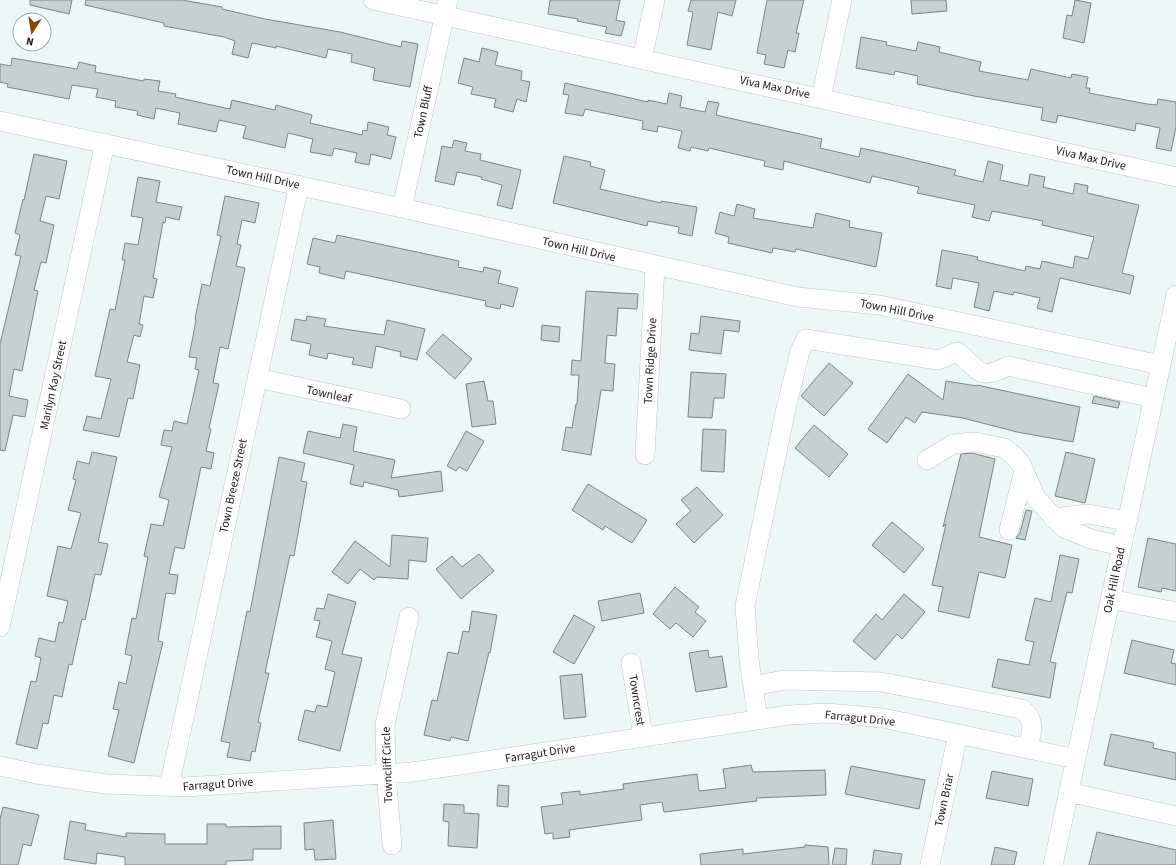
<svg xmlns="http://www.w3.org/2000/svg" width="1176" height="865" font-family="'Source Sans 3',sans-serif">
	<rect width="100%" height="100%" fill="#ecf8f7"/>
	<path fill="#c5d1d0" stroke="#7a8585" d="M30,0H72L69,14L30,5Z
		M86,0H182L222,7V9L265,19L340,32L401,47L402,41L418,44L410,87L373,80L375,68L351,62L352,54L328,49L326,58L276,46V48L252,43L248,58L232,54L235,41L224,37L164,26V23L85,5Z
		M550,0H620L616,20L625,22L621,36L605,33L607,27L577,21L578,19L548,14Z
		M691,0H736L732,16L718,12L711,50L687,45L693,12L688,11Z
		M767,0H804L796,33H799L795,52L788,50L784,68L764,64L766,55L757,53Z
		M911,0H946L947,11L912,14Z
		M1075,0L1091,3L1084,43L1063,38L1067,15L1072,16Z
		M861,37L887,42L886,45L916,51L918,42L940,47L939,52L981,62L979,71L1028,80L1031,69L1071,78L1072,74L1088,77L1086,88H1090L1089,93L1147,104L1157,105L1158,99L1176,102V127L1171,151L1156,148L1160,128L1136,123L1135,131L1058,115L1056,123L1041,120L1043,108L974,96L917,84L918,76L895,71L894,75L856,68Z
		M482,48L498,52L495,65L522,71L521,80L530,82L526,102L517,99L513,112L494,107L496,99L471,94L473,87L458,83L464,58L479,62Z
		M12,58L77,69L79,62L96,66L95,72L144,81V79L160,81L158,91L176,94L175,97L230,109L232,100L275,110L276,105L312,115L310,123L362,135L363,130L367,131L368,122L389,127L387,135L396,137L391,159L371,154L369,165L355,162L357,153L334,148L332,156L310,152L313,139L288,133L285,148L243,138L246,126L219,120L216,132L178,124L180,113L156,108L154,119L137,115L138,111L115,107L116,101L96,97L98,89L72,85L69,99L7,87L8,84L0,82V64L11,66Z
		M565,83L648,102V100L667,104L669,93L682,96L680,107L705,112L708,101L719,103L716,115L822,139L820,148L859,157L861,148L884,153L956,170L954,175L983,182L988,161L1003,165L1000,180L1028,186L1030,174L1045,177L1043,187L1073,194L1075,183L1088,186L1087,193L1139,205L1122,273L1134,276L1130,294L1060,278L1052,312L1037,308L1040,298L1014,292L1013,295L994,291L989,311L974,307L979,283L953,278L951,289L936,286L942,250L978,257L977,260L1025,271L1026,266L1040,269L1042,261L1073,268L1075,256L1088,259L1094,237L1042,225L1043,221L992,211L989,221L972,217L975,205L917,193L919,187L872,176L870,183L784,161L783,170L764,166L765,161L709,148L708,151L691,147L690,151L678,148L682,131L658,126L657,132L642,129L643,121L585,109L583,116L565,113L569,95L563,94Z
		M454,140L467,143L465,151L481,154L480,160L521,170L512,209L497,205L502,185L481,179L482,177L457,172L454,185L435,181L442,146L452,148Z
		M34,154L67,161L59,199L46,196L40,221L54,225L46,263L41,262L34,290L38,291L22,371L14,369L9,396L28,400L25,417L13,415L5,451L0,450V344L21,256L15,255L20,235L15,233L23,199L24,200Z
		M564,156L591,162L590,166L605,170L600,189L661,203V201L697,207L692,236L678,233L679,227L648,221L647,226L553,203Z
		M138,177L160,181L156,202L182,207L179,220L166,217L165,223L163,222L153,278L157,279L153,298L144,296L139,324L143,325L140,337L134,335L127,362L140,365L133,399L128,398L119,437L83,430L87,416L101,419L111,379L95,376L110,309L115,310L125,260H122L125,243L138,245L143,218L131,216Z
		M225,196L259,203L255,223L242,220L237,244L241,245L236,266L245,268L228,349L220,347L213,383L219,384L209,428L211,429L206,451L214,453L211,469L201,467L184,549L175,547L169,574L178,575L175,594L166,593L158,641L163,642L134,763L108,756L119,710L113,709L119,682L126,684L132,656L125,654L132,618L136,619L148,557L144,556L151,524L163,526L169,500L159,497L172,447L161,445L164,430L172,431L174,421L187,424L199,370L195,369L197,358L189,357L196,320L195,319L202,284L210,286L221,236L217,235Z
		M737,204L755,209L753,218L813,228L816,213L850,221L849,227L882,233L876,267L796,249L795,252L773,248L772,253L728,243L729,237L715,233L720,212L734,216Z
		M337,235L459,261L458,267L483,272L484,267L501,271L498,283L518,288L513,307L501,304L500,309L485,306L486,301L346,271L344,279L319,273L320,267L307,264L313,238L335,243Z
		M586,291L638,294L637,309L618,308L616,336L607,335L605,363L615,364L613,391L601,390L591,455L562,450L566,427L572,428L576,404H577L579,375H571L572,360L581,361Z
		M307,316L326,319L324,326L384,335L387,320L425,329L417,360L400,356L401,352L376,346L372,368L352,364L354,358L328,353L327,359L309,355L311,344L291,340L295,319L306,321Z
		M701,316L740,321L739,332L724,330L721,354L689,350L691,333L699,334Z
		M542,325L560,327L559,342L541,340Z
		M443,334L472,359L455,379L426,353Z
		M829,363L853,383L824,416L801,396Z
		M691,372L726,374L724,398H714L712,418L688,417Z
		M908,374L943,400L946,381L977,386V385L1080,407L1073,442L1017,432L963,418L922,412L915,423L906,417L887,443L868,429Z
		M484,381L488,401H493L496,424L472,427L466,384Z
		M1094,396L1120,402L1118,408L1092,403Z
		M343,424L357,427L353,451L395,460L391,478L441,471L443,491L399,497L398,490L364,482L363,487L350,484L354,465L303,453L308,431L340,438Z
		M814,425L848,454L829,477L795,448Z
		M703,429L726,430L724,472L701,471Z
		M466,431L484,441L467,471L459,467L456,471L447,466Z
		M92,452L117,457L98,542L108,544L101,575L95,574L85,620L82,619L72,665L69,664L62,697L54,695L48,724L43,723L37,749L16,744L31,681L36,682L41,658L35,656L39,638L55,642L59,622L63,623L68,601L47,596L58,546L71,549L81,513L68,510L76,480L73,479L77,461L89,464Z
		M1066,452L1095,459L1085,503L1055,496Z
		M972,453L995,459L979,537L1012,545L1005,578L979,572L969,618L938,611L943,587L932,585L946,524L943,527L961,454Z
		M279,457L305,463L301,481L307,482L294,556L290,555L265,673H269L258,722L261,723L255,752L252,751L250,761L227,757L230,743L221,741L247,611L250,612Z
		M588,484L647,520L632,543L605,526L603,530L572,510Z
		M697,487L723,515L694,543L676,524L691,511L681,500Z
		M1026,510L1032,511L1025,540L1016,538L1020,533Z
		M892,522L924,549L904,573L872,545Z
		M392,535L428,538L426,562L409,560L408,579L377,577L374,580L360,569L348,584L332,572L355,541L390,567Z
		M1148,538L1176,544V591L1162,588L1161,592L1138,587Z
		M479,554L494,571L461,599L436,569L452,556L462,567Z
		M1060,555L1079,559L1072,593L1067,592L1050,662L1056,663L1050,698L992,687L998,659L1029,665L1034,642L1025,640L1035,598L1051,602Z
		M675,587L699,607L695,612L706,621L693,637L676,623L670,629L653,614Z
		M640,593L644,613L602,621L598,601Z
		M328,594L356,602L342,654L362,658L340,751L298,740L305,710L315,712L317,705L327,707L335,672L325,669L332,641L316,637L320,621L314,620L317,608L324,609Z
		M904,594L925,612L902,639L897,634L875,660L853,641L876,614L882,620Z
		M472,611L497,615L490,653L489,652L468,741L451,737L450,741L424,735L432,700L437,701L448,652L458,654L463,631L469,632Z
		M574,615L595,627L574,664L553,652Z
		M1132,640L1174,650L1171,663L1176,664V685L1124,673Z
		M708,650L709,658L722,656L727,687L696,692L689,653Z
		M582,674L586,717L564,719L560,676Z
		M1111,734L1154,743L1153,748L1176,753V780L1104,765Z
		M751,765L753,772L825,770L826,795L756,798L757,801L664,812L662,802L640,805L642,820L569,830L570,837L553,839V833L545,834L541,807L563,804L561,793L580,791V795L624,789L623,784L697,774L699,791L726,788L723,769Z
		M851,766L925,780L919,809L845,794Z
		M992,771L1033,779L1028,806L986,798Z
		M498,785L509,786L508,807L497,806Z
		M444,804L464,805V813L479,814L477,848L448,846L449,822L443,821Z
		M3,807L39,815L31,846L23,844L18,865H0V819Z
		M333,820L336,859L315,860L314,849L305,850L304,823Z
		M70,821L86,824L85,830L126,837V833L165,834V844H207V824H226V827L281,826V849H253V860L226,861V865H125V857L97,853L96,864L64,859Z
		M1097,832L1176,850V865H1089Z
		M805,845L828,847L829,865H701L700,854L743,849V854L805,847Z
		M995,847L1017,852L1014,865H991Z
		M835,848L847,849L846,865H832Z
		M874,850L902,854L900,865H872Z"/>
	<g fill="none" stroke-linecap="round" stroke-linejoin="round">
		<defs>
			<path id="minor" d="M373,0L1176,177
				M642,59L655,0
				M821,98L842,0
				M0,121L402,208L798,297L879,305L1161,365
				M402,208L448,0
				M257,378L401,409
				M645,455L655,266
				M927,460L953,444L975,442L1004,448L1014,456L1021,464L1036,498L1064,528L1091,539L1121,546
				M1053,518L1088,514L1127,521
				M1009,530L1024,471
				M1110,599L1176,612
				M0,627L105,143
				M631,663L643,736
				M753,686L784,680L881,682L1022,709C1037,721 1031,733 1028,749
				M758,719L749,660L745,606L785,413L800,351L806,339L938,360L957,352C980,369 976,382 1008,366L1153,398
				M0,766L37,774L106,784L186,787L413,772L789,715L827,713L883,718L1076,759
				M169,787L299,185
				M1068,792L1176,816
				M392,845L386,773L385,725L409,617
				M930,865L958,734
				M1053,865L1176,295"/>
		</defs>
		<use href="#minor" stroke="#bbc6c6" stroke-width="20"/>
		<use href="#minor" stroke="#fff" stroke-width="19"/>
	</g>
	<g text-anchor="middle" stroke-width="4" stroke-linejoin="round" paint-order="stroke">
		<g font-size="12" fill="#171b1b" stroke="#fff">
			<text transform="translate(775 87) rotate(12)" y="4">Viva Max Drive</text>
			<text transform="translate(423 112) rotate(-78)" y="4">Town Bluff</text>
			<text transform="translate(1091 158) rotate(13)" y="4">Viva Max Drive</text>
			<text transform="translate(263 177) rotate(12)" y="4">Town Hill Drive</text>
			<text transform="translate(579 249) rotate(13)" y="4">Town Hill Drive</text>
			<text transform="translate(897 310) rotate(11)" y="4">Town Hill Drive</text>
			<text transform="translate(650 361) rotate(-87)" y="4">Town Ridge Drive</text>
			<text transform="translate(53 385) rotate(-78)" y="4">Marilyn Kay Street</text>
			<text transform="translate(329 394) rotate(12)" y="4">Townleaf</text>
			<text transform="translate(233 486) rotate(-78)" y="4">Town Breeze Street</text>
			<text transform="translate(1114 580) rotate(-78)" y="4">Oak Hill Road</text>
			<text transform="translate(637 700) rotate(81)" y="4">Towncrest</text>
			<text transform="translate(860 718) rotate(6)" y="4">Farragut Drive</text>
			<text transform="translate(540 753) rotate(-9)" y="4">Farragut Drive</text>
			<text transform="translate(387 765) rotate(-92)" y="4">Towncliff Circle</text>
			<text transform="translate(218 784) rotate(-4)" y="4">Farragut Drive</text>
			<text transform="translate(944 800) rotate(-78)" y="4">Town Briar</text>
		</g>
	</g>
	<g transform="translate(32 32) rotate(192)"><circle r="19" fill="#ffffff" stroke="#a2a4a4"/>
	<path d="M0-3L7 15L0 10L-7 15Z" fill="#844801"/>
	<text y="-6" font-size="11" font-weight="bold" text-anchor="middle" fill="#171b1b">N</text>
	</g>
</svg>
